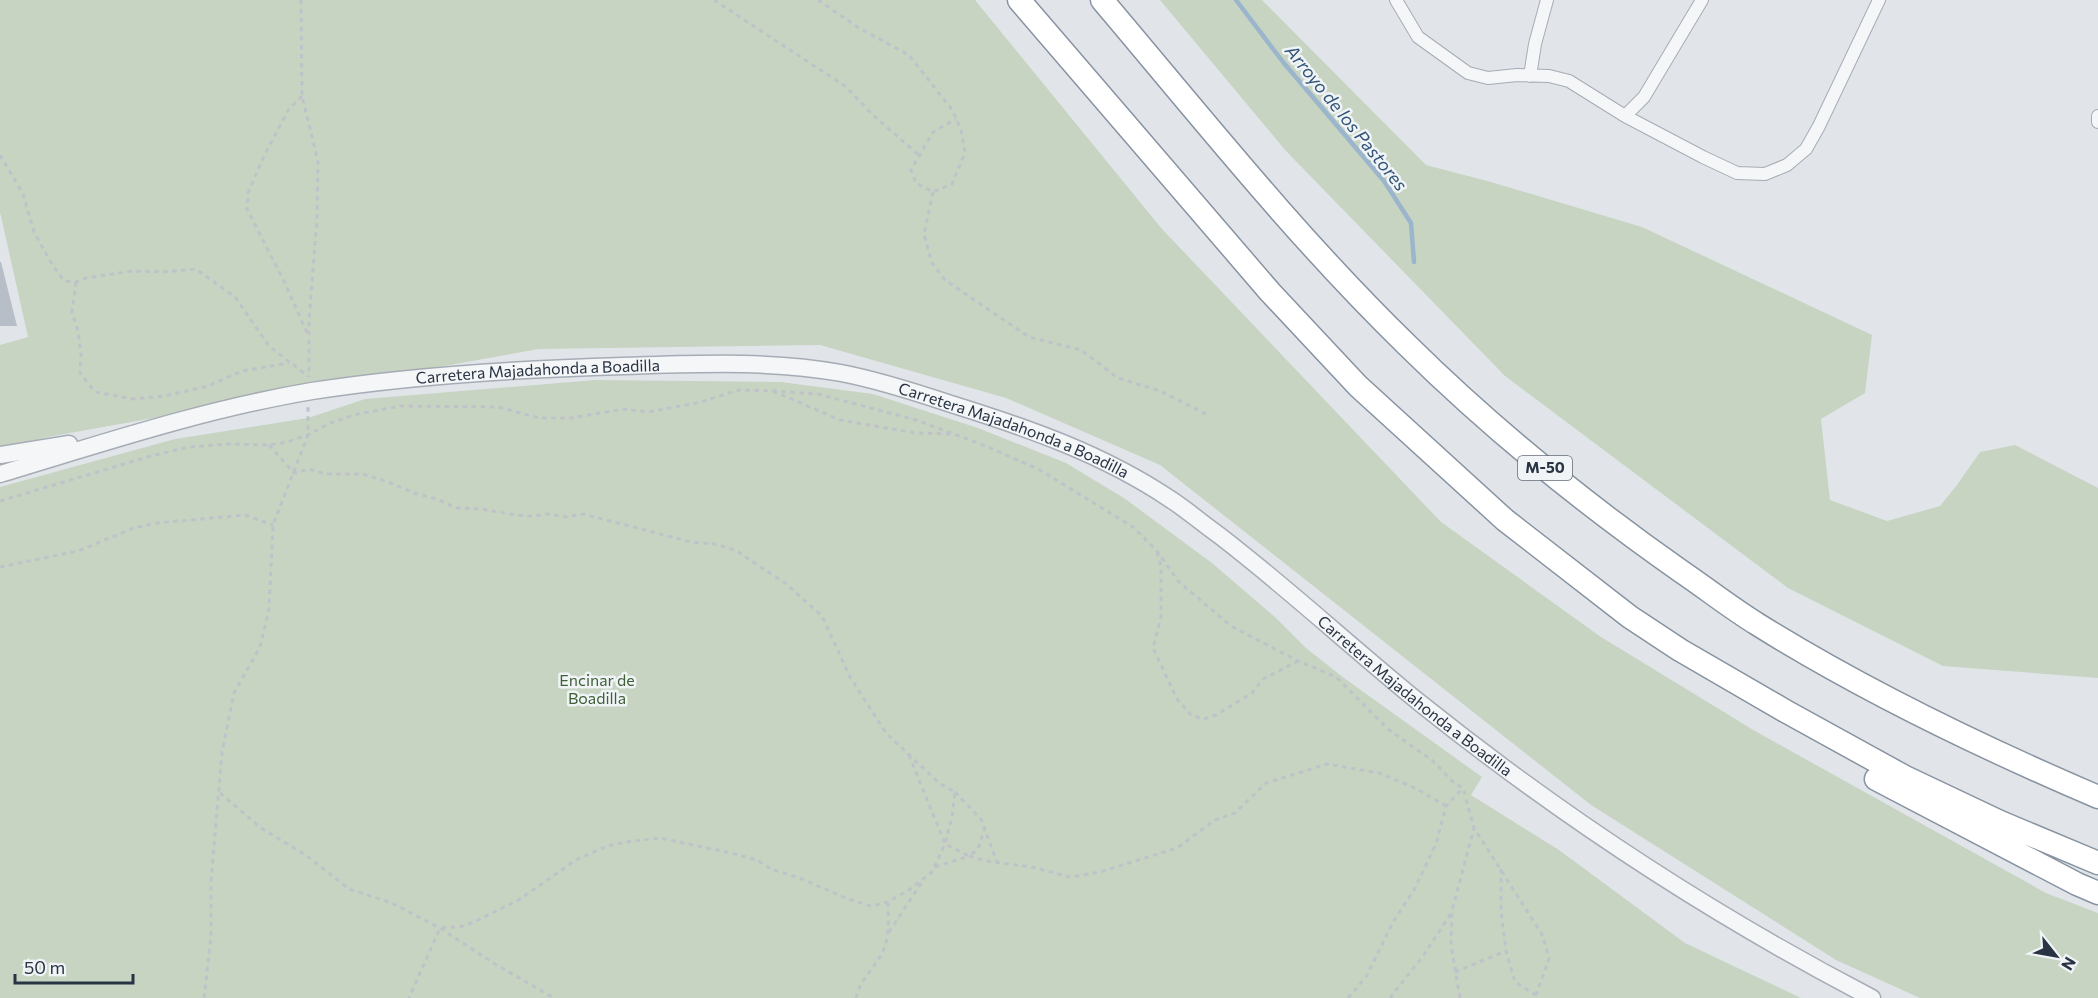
<svg xmlns="http://www.w3.org/2000/svg" width="2098" height="998" font-family="Commissioner,sans-serif">
	<rect width="100%" height="100%" fill="#e1e5ea"/>
	<path fill="#c7d4c2" d="M0,0H975L1162,229L1441,522L1601,637L1755,731L2046,893L2098,913V998H1920L1836,960L1591,805L1160,465L1006,398L820,345L539,349L53,436L0,448V345L28,337L0,212Z
		M1160,0H1262L1426,165L1491,182L1642,227L1872,335L1865,393L1821,419L1830,500L1887,521L1940,506L1957,485L1980,452L2015,445L2098,488V678L1943,666L1788,588L1505,376L1286,151Z
		M595,380L781,382L873,394L978,428L1066,463L1124,498L1212,563L1276,618L1306,648L1344,678L1482,777L1471,795L1559,850L1685,943L1801,998H0V487L175,439L308,418L365,399Z"/>
	<g fill="none" stroke-linecap="round" stroke-linejoin="round">
		<path stroke="#9ab5cc" stroke-width="4.5" d="M1236,0L1283,62L1384,181L1411,223L1414,262"/>
	</g>
	<path fill="#b8bec8" d="M0,262H1L17,326H0Z"/>
	<g fill="none" stroke-linecap="round" stroke-linejoin="round">
		<defs>
			<path id="minor" d="M1396,0L1418,37L1468,73L1488,78L1517,75L1549,76L1569,81L1625,116L1703,157L1737,173L1765,174L1787,165L1806,149L1819,126L1879,0
				M1530,76L1535,44L1547,0
				M1625,116L1644,97L1702,0
				M2098,116V122"/>
			<g id="tertiary">
				<path d="M0,455L69,444"/>
				<path id="s1" d="M0,474C103,443 205,409 312,391C414,375 519,369 623,366C695,364 769,360 841,373C878,380 915,392 951,404C1028,428 1103,454 1170,499C1187,510 1203,524 1220,536C1289,589 1352,648 1420,703C1561,816 1712,915 1872,998"/>
			</g>
			<path id="motorway" d="M1019,0L1270,292L1358,386L1505,520L1630,617L1680,650L1787,712L1905,777L2000,822L2098,863
				M1102,0C1201,117 1297,238 1407,345C1492,429 1585,504 1682,572C1707,589 1731,608 1757,624C1866,692 1981,747 2098,797
				M1876,779L2077,884L2098,893"/>
		</defs>
		<use href="#minor" stroke="#a6acb5" stroke-width="14"/>
		<use href="#tertiary" stroke="#a6acb5" stroke-width="19"/>
		<use href="#motorway" stroke="#8793a1" stroke-width="25"/>
		<path stroke="#bfc3c9" stroke-width="3" stroke-dasharray="4.5 4.5" stroke-linecap="butt" d="M301,0L302,96L318,162L317,218L309,321V377
			M714,0L845,86L875,117L919,155
			M818,0L859,28L909,55L953,111L961,130L965,153L952,184L933,192L916,183L911,170L933,132L956,119
			M302,96L289,109L264,156L248,193L247,209L285,283L308,335
			M0,155L23,194L34,232L50,261L64,281L76,282L86,278L132,271L163,272L196,269L235,297L269,346L308,376
			M933,192L924,234L932,263L945,280L1029,337L1081,350L1118,378L1160,391L1210,416
			M76,282L72,312L78,331L81,355L80,373L95,392L133,399L164,396L208,386L242,371L289,363
			M773,391L840,420L915,433L952,434
			M269,445L294,473L309,469L326,474H362L386,481L414,493L437,499L456,508L481,509L516,515L534,516L548,514L566,517L583,514L691,542L715,544L735,550L785,583L822,616L850,677L886,733L939,783L955,792L952,817L945,844L932,872L909,890L888,902L871,906L848,899L802,879L771,869L757,860L731,853L660,838L632,841L607,846L576,860L517,901L465,926L440,928L409,998
			M0,501L151,456L189,447L229,444L269,445L287,442L308,435L330,423L358,414L400,406L498,407L539,418H571L623,409L648,412L697,403L739,390L775,391L818,394L916,420L986,446L1040,470L1133,527L1157,551L1178,581L1231,626L1298,661L1336,677L1388,729L1433,761L1454,783L1463,788L1474,828L1543,936L1549,959L1536,995L1537,998
			M1157,552L1161,566V617L1153,648L1177,699L1192,716L1204,719L1216,715L1252,693L1263,679L1298,661
			M0,567L78,551L134,528L157,523L245,515L273,525
			M909,755L945,844L969,856L978,849L985,827
			M955,792L981,819L997,862
			M220,793L261,828L307,856L349,889L392,903L440,928L495,964L554,998
			M935,867L969,856L986,861L1032,867L1070,877L1100,872L1177,848L1215,820L1235,813L1266,783L1327,764L1379,773L1417,789L1446,806
			M1501,869V911L1506,951
			M889,932L922,882
			M1455,972L1506,951L1515,982L1536,995
			M204,998L211,937V881L222,752L234,693L260,647L269,609L273,525L308,435V407
			M856,998C860,979 876,967 884,949C890,934 888,917 888,902
			M1348,998L1366,977L1393,922L1414,890L1436,844L1446,806L1463,788
			M1390,998L1423,956L1452,912
			M1460,998L1451,945L1452,911L1474,828"/>
		<use href="#minor" stroke="#f4f6f8" stroke-width="12"/>
		<use href="#tertiary" stroke="#f4f6f8" stroke-width="16"/>
		<use href="#motorway" stroke="#fff" stroke-width="22"/>
	</g>
	<g text-anchor="middle" stroke-width="5" stroke-linejoin="round" paint-order="stroke">
		<rect fill="#f1f4f7" stroke="#646d79" stroke-width="1.5" x="1518" y="456" width="54" height="24" rx="4.5"/>
		<g font-size="15" font-weight="bold" fill="#283343">
			<text x="1545" y="473">M-50</text>
		</g>
		<g font-size="16" fill="#283343" stroke="#f1f4f7">
			<text dy="6" stroke="none"><textPath href="#s1" startOffset="550">Carretera Majadahonda a Boadilla</textPath></text>
			<text dy="6" stroke="none"><textPath href="#s1" startOffset="1036">Carretera Majadahonda a Boadilla</textPath></text>
			<text dy="6" stroke="none"><textPath href="#s1" startOffset="1522">Carretera Majadahonda a Boadilla</textPath></text>
		</g>
		<g font-size="16" fill="#3f5f35" stroke="#f1f4f7">
			<text x="597" y="686">Encinar de<tspan x="597" dy="18">Boadilla</tspan></text>
		</g>
		<g font-size="18" font-style="italic" fill="#315478" stroke="#f1f4f7">
			<text transform="translate(1346 118) rotate(51)" y="6">Arroyo de los Pastores</text>
		</g>
	</g>
	<g transform="translate(2056 956) rotate(121)" stroke="#f1f4f7" stroke-width="4.5" paint-order="stroke">
	<path d="M0-4.5L10 22L0 15L-10 22Z" fill="#283343"/>
	<text y="-9" font-size="16" font-weight="bold" text-anchor="middle" fill="#283343">N</text>
	</g>
	<path d="M15 974v9h118v-9" fill="none" stroke="#283343" stroke-width="3"/>
	<text x="24" y="974" font-size="18" fill="#283343" stroke="#f1f4f7" stroke-width="4.5" paint-order="stroke">50 m</text>
</svg>
